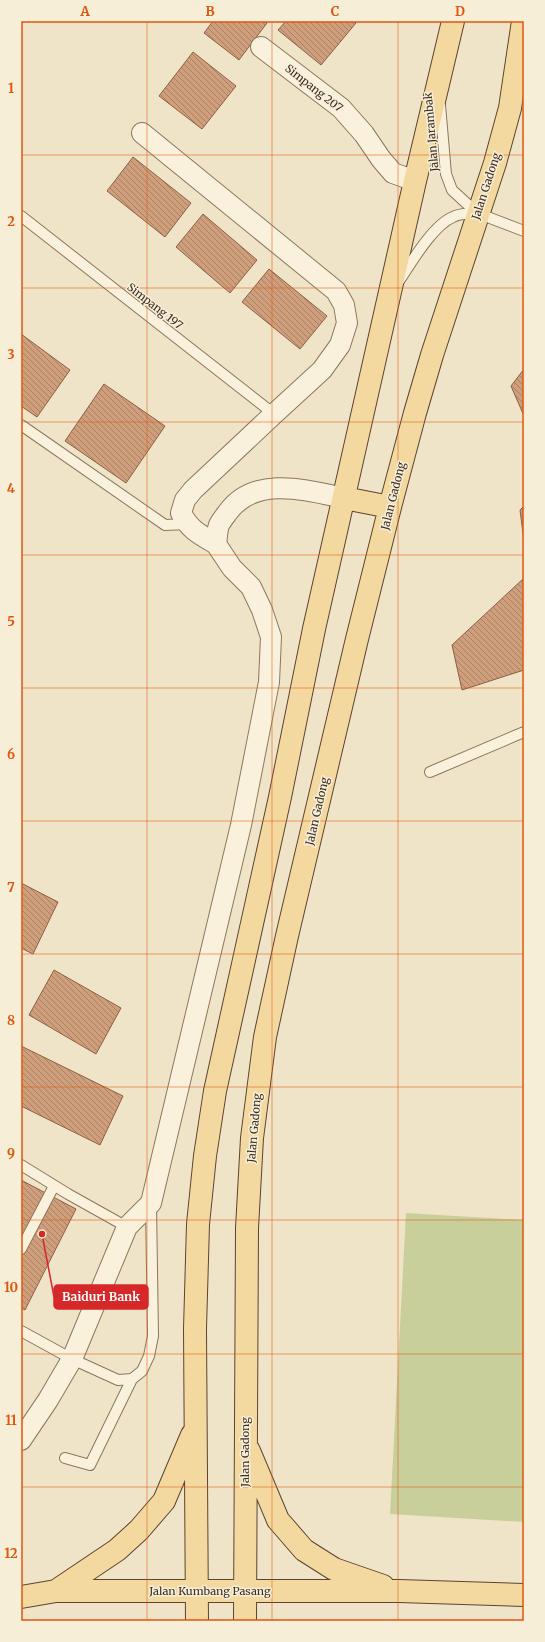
<svg xmlns="http://www.w3.org/2000/svg" width="545" height="1642" font-family="Merriweather,serif">
	<defs>
		<pattern id="building-back-hatch" width="6" height="6" patternUnits="userSpaceOnUse"><rect width="6" height="6" fill="#cf9f7d"/><path d="M-1 5l2 2M0 0l6 6M5-1l2 2" fill="none" stroke="#a98266"/></pattern>
	</defs>
	<rect width="100%" height="100%" fill="#f0e4c8"/>
	<path fill="#c9cf9b" d="M406,1213L524,1220V1522L390,1514Z"/>
	<path fill="url(#building-back-hatch)" stroke="#8d5f41" d="M213,21H263L267,23L239,60L204,33Z
		M286,21H353L356,23L321,65L278,30Z
		M193,52L236,86L202,129L159,96Z
		M133,157L191,203L165,237L107,191Z
		M203,214L257,260L230,293L176,247Z
		M269,269L327,316L300,349L242,302Z
		M21,334L70,370L37,417L21,406Z
		M524,369V416L511,386Z
		M104,384L165,426L126,483L65,441Z
		M524,506V541L520,510Z
		M524,578V670L462,690L452,645Z
		M21,883L58,902L33,954L21,948Z
		M54,970L121,1008L96,1054L29,1015Z
		M21,1046L123,1096L100,1145L21,1106Z
		M21,1180L76,1209L25,1310L21,1308Z"/>
	<g fill="none" stroke-linecap="round" stroke-linejoin="round">
		<defs>
			<path id="lane" d="M440,105L446,174L452,190L477,213L524,231
				M21,216L274,414
				M399,281C411,263 433,225 453,217C460,213 469,214 477,213
				M21,425L165,525L187,524
				M430,772L524,732
				M21,1165L68,1194L127,1227
				M21,1249L54,1186
				M21,1331L72,1359L118,1380L132,1379L142,1371L149,1356L153,1336L151,1204
				M65,1458L90,1465L132,1379"/>
			<path id="street" d="M261,47L341,108L364,134L381,159L393,173L415,181
				M142,133L336,291L344,305L347,323L340,345L322,370L274,414L193,490L185,500L181,513C190,530 199,534 216,544
				M21,1440L48,1400L72,1359L127,1227L151,1203L241,825L269,682L271,637L262,610L251,587L232,568L216,544C217,538 217,531 219,525C221,521 225,516 228,512C255,475 306,490 344,498"/>
			<path id="primary" d="M344,498L390,507
				M249,1451L278,1520L304,1550L334,1569L383,1586
				M56,1591L117,1550L139,1530L164,1501L192,1435
				M21,1597L56,1591H399L524,1595
				M197,1621L195,1329L198,1224L205,1156L215,1091L280,797L314,629L415,181L453,21
				M245,1621L247,1228L252,1138L265,1037L287,936L357,639L390,507L415,413L432,355L495,163L510,108L523,21"/>
		</defs>
		<use href="#lane" stroke="#8d765c" stroke-width="12"/>
		<use href="#street" stroke="#8d765c" stroke-width="22"/>
		<use href="#primary" stroke="#5b4430" stroke-width="24"/>
		<use href="#lane" stroke="#faf1dc" stroke-width="10"/>
		<use href="#street" stroke="#faf1dc" stroke-width="20"/>
		<use href="#primary" stroke="#f3d9a0" stroke-width="22"/>
	</g>
	<path fill="none" stroke="#df570d" stroke-width="1" stroke-opacity="0.55" d="M147,21V1621M272,21V1621M398,21V1621M21,155H524M21,288H524M21,422H524M21,555H524M21,688H524M21,821H524M21,954H524M21,1087H524M21,1220H524M21,1354H524M21,1487H524"/>
	<g text-anchor="middle" stroke-width="3" stroke-linejoin="round" paint-order="stroke">
		<g font-size="11" fill="#3d2e20" stroke="#f7eed8">
			<text transform="translate(314 88) rotate(38)" y="4">Simpang 207</text>
			<text transform="translate(431 132) rotate(-95)" y="4">Jalan Jarambak</text>
			<text transform="translate(486 186) rotate(-72)" y="4">Jalan Gadong</text>
			<text transform="translate(155 306) rotate(38)" y="4">Simpang 197</text>
			<text transform="translate(393 496) rotate(-76)" y="4">Jalan Gadong</text>
			<text transform="translate(317 811) rotate(-77)" y="4">Jalan Gadong</text>
			<text transform="translate(254 1128) rotate(-85)" y="4">Jalan Gadong</text>
			<text transform="translate(245 1452) rotate(-90)" y="4">Jalan Gadong</text>
			<text x="210" y="1595">Jalan Kumbang Pasang</text>
		</g>
	</g>
	<path fill="none" stroke="#d62828" stroke-width="1.5" d="M42 1234L54 1297"/>
	<circle fill="#d62828" stroke="#f7eed8" stroke-width="1.5" cx="42" cy="1234" r="4"/>
	<rect fill="#d62828" stroke="#d62828" stroke-width="1.5" x="54" y="1285" width="94" height="24" rx="4"/>
	<g font-size="12" text-anchor="middle" font-weight="bold" fill="#fff">
		<text x="101" y="1301">Baiduri Bank</text>
	</g>
	<rect width="545" height="1642" fill="none" stroke="#f7eed8" stroke-width="44"/>
	<rect x="22" y="22" width="501" height="1598" fill="none" stroke="#df570d" stroke-width="1.5"/>
	<g font-size="13" text-anchor="middle" font-weight="bold" fill="#df570d">
		<text x="85" y="16">A</text>
		<text x="210" y="16">B</text>
		<text x="335" y="16">C</text>
		<text x="460" y="16">D</text>
		<text x="11" y="93">1</text>
		<text x="11" y="226">2</text>
		<text x="11" y="359">3</text>
		<text x="11" y="493">4</text>
		<text x="11" y="626">5</text>
		<text x="11" y="759">6</text>
		<text x="11" y="892">7</text>
		<text x="11" y="1025">8</text>
		<text x="11" y="1158">9</text>
		<text x="11" y="1292">10</text>
		<text x="11" y="1425">11</text>
		<text x="11" y="1558">12</text>
	</g>
</svg>
